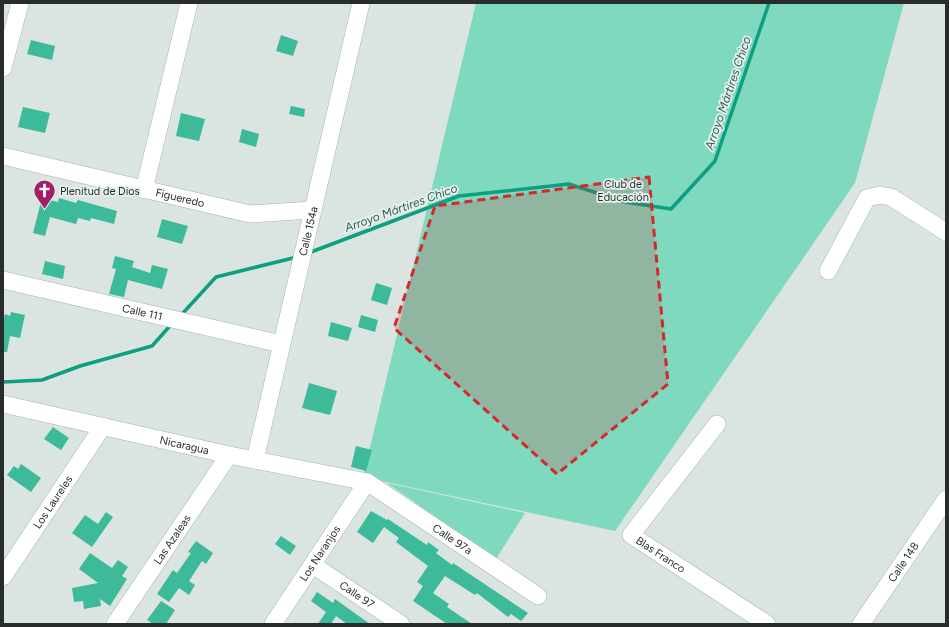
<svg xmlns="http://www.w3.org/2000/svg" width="949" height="627" font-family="Figtree,sans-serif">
	<rect width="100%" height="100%" fill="#dae4e0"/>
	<path fill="#7fd9be" d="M476,3H904L855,183L615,531L363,477Z
		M387,483L525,513L496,559Z"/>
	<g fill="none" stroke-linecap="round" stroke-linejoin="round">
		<path stroke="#0c9f81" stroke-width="3.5" d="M311,252L459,196L569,184L625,202L671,209L715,161L769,3
			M183,313L216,277L293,258
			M3,382L42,380L80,366L152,346L169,327"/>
	</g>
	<path fill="#3dba9a" d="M281,35L298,41L293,56L276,51Z
		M31,40L55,46L52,60L27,54Z
		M291,106L305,109L304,117L289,114Z
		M23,107L50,113L45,133L18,127Z
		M181,113L205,119L199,141L176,136Z
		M242,129L259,134L256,147L239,142Z
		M42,198L58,202L59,198L76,203L78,200L117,211L114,224L91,218L90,221L78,218L76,224L50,217L45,236L33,233Z
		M162,219L188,226L182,244L157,237Z
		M115,256L134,261L132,267L150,273L152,265L168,269L162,289L128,280L124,297L109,294L116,269L112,268Z
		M45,261L65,266L63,279L42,274Z
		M376,283L392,288L387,305L371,300Z
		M11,312L25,315L20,338L10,336L7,352H3V322L5,314L10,316Z
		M361,315L378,320L375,332L358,327Z
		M331,322L352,328L348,341L328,336Z
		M309,383L337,391L330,415L302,408Z
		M53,427L69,438L61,450L44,439Z
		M356,446L372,450L366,471L351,467Z
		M21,464L41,478L31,492L7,475L14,466L18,469Z
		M371,511L387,520L388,519L427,545L428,542L439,550L436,553L452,565L453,563L528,613L521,621L511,614L508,617L477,593L475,595L445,576L433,593L449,604L447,607L472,624H447L413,601L423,586L417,582L428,566L396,542L399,538L384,527L373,543L357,532Z
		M106,512L113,517L92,547L72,533L85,515L98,524Z
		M281,536L296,546L290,555L275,544Z
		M196,541L213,553L206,564L202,561L189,581L195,585L189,595L179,588L169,602L157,594L173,570L177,573L191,553L188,552Z
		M90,553L112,568L118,560L128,567L122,576L127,579L110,606L100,599L101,606L84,609L83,601L74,602L72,588L98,583L79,569Z
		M317,592L333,603L335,599L370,624H347L336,616L331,624H318L326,612L311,601Z
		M161,601L175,610L166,624H153L147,620Z"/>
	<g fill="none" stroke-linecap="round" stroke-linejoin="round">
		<defs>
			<g id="minor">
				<path d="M3,68L20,3"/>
				<path id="s1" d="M3,156L250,214L312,210"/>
				<path d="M144,190L189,3"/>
				<path d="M828,271L867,198L880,195L891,197L946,232"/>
				<path id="s2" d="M3,280L281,344"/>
				<path id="s3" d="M3,404L229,455L367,482L538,596"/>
				<path id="s4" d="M717,424L631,535L767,624"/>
				<path id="s5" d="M255,460L361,3"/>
				<path id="s6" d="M313,565L401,624"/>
				<path id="s7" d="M3,577L103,426"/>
				<path id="s8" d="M115,624L229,455"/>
				<path id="s9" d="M273,624L367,482"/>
				<path id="s10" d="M861,624L946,499"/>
			</g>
		</defs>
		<use href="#minor" stroke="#a9b3af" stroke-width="18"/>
		<use href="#minor" stroke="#fff" stroke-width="17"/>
	</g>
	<path fill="#d62828" fill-opacity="0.2" stroke="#d62828" stroke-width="3" stroke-dasharray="8 5" stroke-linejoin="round" d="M649,177L668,384L557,474L394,328L435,206Z"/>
	<defs>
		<symbol id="church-pin" viewBox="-11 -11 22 30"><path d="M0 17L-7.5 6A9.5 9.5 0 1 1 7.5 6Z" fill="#a41d69" stroke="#e7f1ee"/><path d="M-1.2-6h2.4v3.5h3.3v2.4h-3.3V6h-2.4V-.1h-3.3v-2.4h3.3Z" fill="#fff"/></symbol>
	</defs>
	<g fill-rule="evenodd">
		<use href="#church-pin" x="32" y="178" width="25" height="34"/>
	</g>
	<g text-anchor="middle" stroke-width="3.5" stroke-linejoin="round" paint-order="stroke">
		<g font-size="11" fill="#1b302a" stroke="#e7f1ee">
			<text x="623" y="188">Club de<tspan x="623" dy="13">Educación</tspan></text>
		</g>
		<g font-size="11" fill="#282c2b" stroke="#e7f1ee" text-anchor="start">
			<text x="60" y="195">Plenitud de Dios</text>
		</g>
		<g font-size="11" fill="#282c2b" stroke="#e7f1ee">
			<text dy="4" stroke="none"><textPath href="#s1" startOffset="182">Figueredo</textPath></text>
			<text dy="4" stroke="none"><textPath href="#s5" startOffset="235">Calle 154a</textPath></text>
			<text dy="4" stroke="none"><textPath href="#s2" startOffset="143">Calle 111</textPath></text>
			<text dy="4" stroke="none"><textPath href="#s3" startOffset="186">Nicaragua</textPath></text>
			<text dy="4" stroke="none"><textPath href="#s7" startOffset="90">Los Laureles</textPath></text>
			<text dy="4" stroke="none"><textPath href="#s3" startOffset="475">Calle 97a</textPath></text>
			<text dy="4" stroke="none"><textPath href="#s8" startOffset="102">Las Azaleas</textPath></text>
			<text dy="4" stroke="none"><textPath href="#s9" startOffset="85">Los Naranjos</textPath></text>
			<text dy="4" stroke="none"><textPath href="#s4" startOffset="176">Blas Franco</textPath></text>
			<text dy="4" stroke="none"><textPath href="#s10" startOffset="75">Calle 148</textPath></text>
			<text dy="4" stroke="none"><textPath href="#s6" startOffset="53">Calle 97</textPath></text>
		</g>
		<g font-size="12" font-style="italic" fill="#2c5e50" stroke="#e7f1ee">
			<text transform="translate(728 93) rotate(-71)" y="4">Arroyo Mártires Chico</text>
			<text transform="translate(401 208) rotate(-20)" y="4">Arroyo Mártires Chico</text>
		</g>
	</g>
	<rect width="949" height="627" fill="none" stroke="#282c2b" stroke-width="8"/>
</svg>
